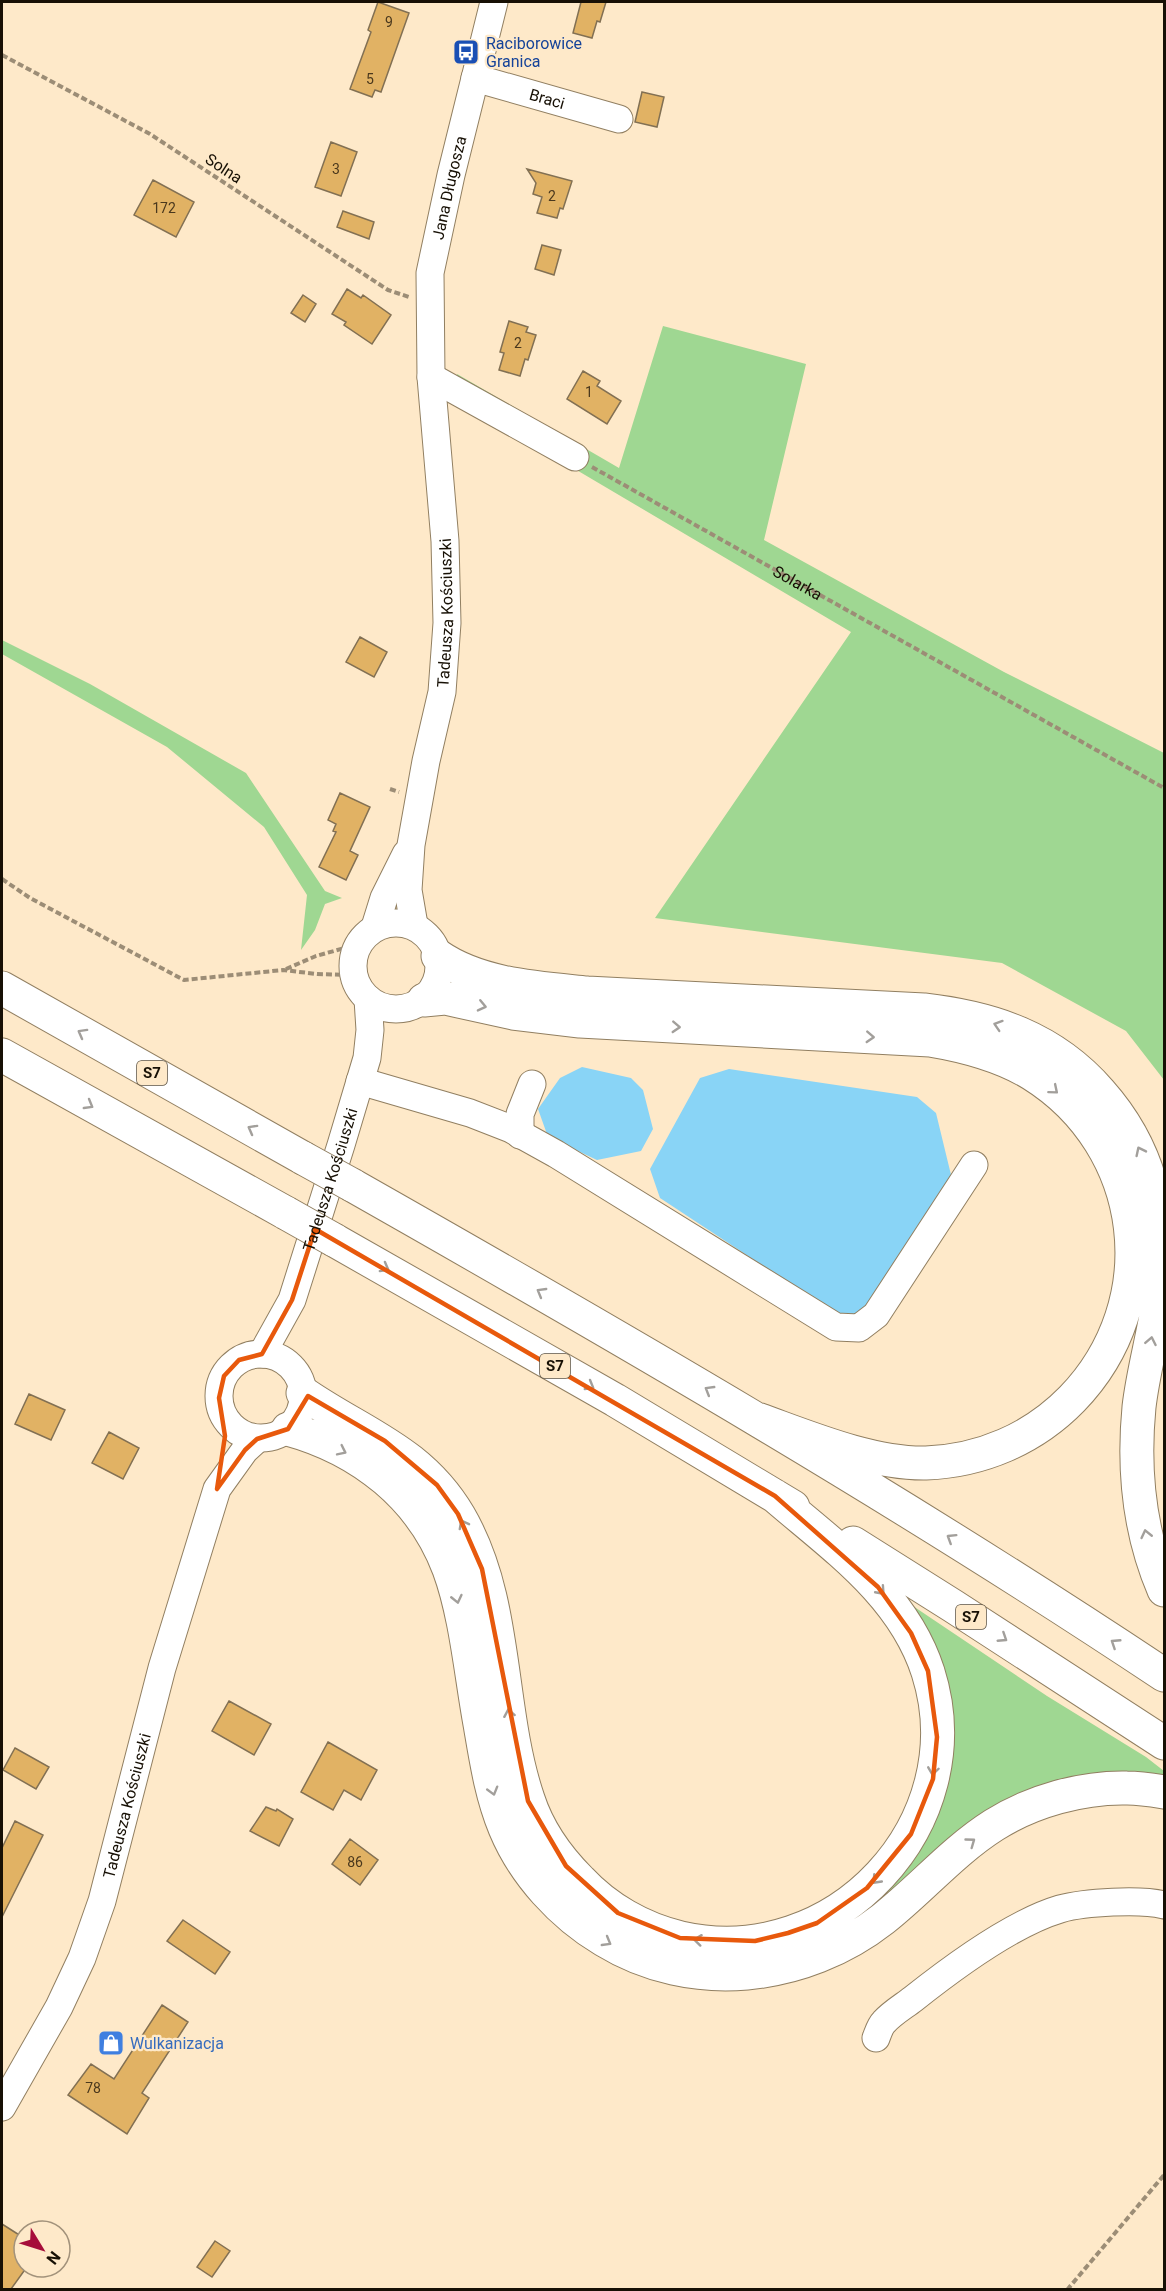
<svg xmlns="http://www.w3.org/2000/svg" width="1166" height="2291" font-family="Roboto,sans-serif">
	<rect width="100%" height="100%" fill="#fee9c9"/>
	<path fill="#9fd792" d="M663,326L806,364L764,540L1004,672L1164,753V1080L1126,1031L1002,963L655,918L851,632L463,403L457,374L619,468Z
		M2,640L90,684L246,773L325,891L342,898L325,904L315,930L301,950L307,895L264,827L167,747L2,654Z
		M913,1606L1047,1696L1146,1757L1164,1771V1777L1100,1774L896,1892L827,1937L829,1929L909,1863L933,1643Z"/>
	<path fill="#89d4f6" d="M582,1067L631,1078L643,1090L653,1129L641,1151L597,1160L548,1137L538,1109L560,1078Z
		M729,1069L917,1097L936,1113L952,1179L870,1311L842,1318L660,1198L650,1169L700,1078Z"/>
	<path fill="#e1b264" stroke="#827053" stroke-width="1.5" d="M378,2L409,13L381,92L375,90L372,97L350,89L371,32L368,30Z
		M581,2H606L600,22L597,21L592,38L573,33Z
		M642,92L664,97L657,127L635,122Z
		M331,142L357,152L341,196L315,187Z
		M527,169L572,181L563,209L560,208L557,218L537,213L542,197L533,194L536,183Z
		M153,180L194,202L176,237L134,215Z
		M343,211L374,222L369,239L337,227Z
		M542,245L561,250L554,275L535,269Z
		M347,289L361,298L363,295L391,315L372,344L344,325L346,322L332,314Z
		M303,295L316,304L305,322L291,313Z
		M509,321L528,327L526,332L536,335L528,360L525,359L520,376L499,370L504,353L500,352Z
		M583,371L600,381L597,386L621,401L607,424L567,399Z
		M360,637L387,652L374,677L346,662Z
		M340,793L370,807L350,851L358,855L346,880L319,867L336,832L333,831L336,824L328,820Z
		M29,1394L65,1410L51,1440L15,1424Z
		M109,1432L139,1448L123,1479L92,1463Z
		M229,1701L271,1724L254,1755L212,1731Z
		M328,1742L377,1770L361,1800L344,1790L333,1810L301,1792Z
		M15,1748L49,1767L36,1789L3,1770Z
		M266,1807L276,1811L277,1809L293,1819L279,1846L250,1831Z
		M15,1821L43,1835L2,1917V1848Z
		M350,1839L378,1860L360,1885L332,1864Z
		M183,1920L230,1952L215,1974L167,1941Z
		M162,2005L188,2022L142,2093L149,2098L127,2134L68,2095L91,2064L114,2079Z
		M2,2224L24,2238V2271L11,2289H2Z
		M215,2241L230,2251L212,2277L197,2267Z"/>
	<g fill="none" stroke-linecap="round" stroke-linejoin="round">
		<defs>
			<g id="minor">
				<path id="s2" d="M475,78L619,119"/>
				<path d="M431,377L575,457"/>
				<circle cx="396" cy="966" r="43"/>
				<path id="s3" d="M414,925L408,890L411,845L426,761L442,692L447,623L445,541L431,377L430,273L451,175L494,2"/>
				<path d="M375,927L384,898L406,854"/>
				<path d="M360,1081L470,1113L511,1129L556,1154L836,1327L859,1328L876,1315L974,1165"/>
				<path d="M520,1135V1114L532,1084"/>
				<path id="s4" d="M262,1354L292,1300L341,1145L367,1058L370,1030L368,999"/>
				<circle cx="261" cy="1396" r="42"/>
				<path d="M876,2038C878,2033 880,2026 884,2022C892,2013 904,2006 913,1999C952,1968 1013,1923 1060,1909C1085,1902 1141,1899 1164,1905"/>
				<path id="s5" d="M2,2107L59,2007L82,1958L102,1901L162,1668L217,1489L245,1450L257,1439"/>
			</g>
			<path id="highway" d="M438,956C480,985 538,988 587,993L924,1010C993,1018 1053,1038 1100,1092C1155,1154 1166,1224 1158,1304C1153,1338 1143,1372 1139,1407C1133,1469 1139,1532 1164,1590
				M2,988L303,1158
				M424,1000L445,998L513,1013L580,1021L930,1040C966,1046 1001,1055 1032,1074C1147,1146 1166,1302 1072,1399C1033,1439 981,1461 926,1463C872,1464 810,1438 760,1420
				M2,1055L286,1213
				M352,1185C627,1341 901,1500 1164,1675
				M334,1240L615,1400L793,1507
				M303,1393C362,1434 420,1450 459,1516C509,1601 497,1708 528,1799C538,1830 557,1857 580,1880C606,1908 642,1929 681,1938C835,1973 976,1823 928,1672C903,1594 834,1547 775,1496
				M288,1429C361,1449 422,1497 449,1569C466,1615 471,1675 480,1724C486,1759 491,1794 505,1828C524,1874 562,1915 604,1940C692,1994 804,1981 883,1919C921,1889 953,1851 994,1825C1032,1801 1082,1787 1127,1788C1139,1788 1152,1790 1164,1792
				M853,1543L953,1606L1164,1743"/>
		</defs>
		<use href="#minor" stroke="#917f61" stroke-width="29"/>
		<use href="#highway" stroke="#917f61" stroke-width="35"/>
		<g stroke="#9c8d76" stroke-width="4" stroke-dasharray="6 3" stroke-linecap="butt">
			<path d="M2,55L150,134L388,290L409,297"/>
			<path id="s1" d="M592,467L1164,788"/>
			<path d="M390,789L399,792"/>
			<path d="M2,879L30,898L184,980L283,970L317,974L354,975"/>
			<path d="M286,969L316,956L359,944"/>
			<path d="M1067,2290L1164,2175"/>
		</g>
		<use href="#minor" stroke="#fff" stroke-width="27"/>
		<use href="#highway" stroke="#fff" stroke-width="33"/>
		<defs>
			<path id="highway-bridge" d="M303,1158L352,1185
				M286,1213L334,1240"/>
		</defs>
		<use href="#highway-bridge" stroke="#917f61" stroke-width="35" stroke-linecap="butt"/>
		<use href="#highway-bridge" stroke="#fff" stroke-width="33"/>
	</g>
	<defs><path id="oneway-chevron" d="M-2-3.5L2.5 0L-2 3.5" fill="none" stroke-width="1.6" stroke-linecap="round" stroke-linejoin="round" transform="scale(1.5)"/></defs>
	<g stroke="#a29f9b">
		<use href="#oneway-chevron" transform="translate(482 1006) rotate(13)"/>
		<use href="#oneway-chevron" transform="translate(998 1025) rotate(-162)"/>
		<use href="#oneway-chevron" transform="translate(676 1027) rotate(3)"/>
		<use href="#oneway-chevron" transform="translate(82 1033) rotate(-151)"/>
		<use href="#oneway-chevron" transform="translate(870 1037) rotate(3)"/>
		<use href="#oneway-chevron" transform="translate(1054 1090) rotate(40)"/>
		<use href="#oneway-chevron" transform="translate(89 1105) rotate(30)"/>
		<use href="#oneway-chevron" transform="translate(252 1129) rotate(-151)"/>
		<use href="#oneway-chevron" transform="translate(1140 1151) rotate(-116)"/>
		<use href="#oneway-chevron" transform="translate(385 1268) rotate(29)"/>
		<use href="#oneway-chevron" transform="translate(541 1292) rotate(-150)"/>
		<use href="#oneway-chevron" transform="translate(1151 1341) rotate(-79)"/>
		<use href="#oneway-chevron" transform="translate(590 1386) rotate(30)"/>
		<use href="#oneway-chevron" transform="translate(709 1390) rotate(-149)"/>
		<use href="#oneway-chevron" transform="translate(342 1451) rotate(26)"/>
		<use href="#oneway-chevron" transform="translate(463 1524) rotate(-118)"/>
		<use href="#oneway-chevron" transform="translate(1146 1534) rotate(-103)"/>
		<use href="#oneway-chevron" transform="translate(951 1538) rotate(-148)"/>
		<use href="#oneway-chevron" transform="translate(881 1591) rotate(48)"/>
		<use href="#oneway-chevron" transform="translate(457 1599) rotate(77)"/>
		<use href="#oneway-chevron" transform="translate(1003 1638) rotate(33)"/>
		<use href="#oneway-chevron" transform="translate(1115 1643) rotate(-147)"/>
		<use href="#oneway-chevron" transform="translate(509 1713) rotate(-100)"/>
		<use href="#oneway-chevron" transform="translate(933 1771) rotate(98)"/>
		<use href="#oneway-chevron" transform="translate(493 1791) rotate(74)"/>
		<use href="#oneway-chevron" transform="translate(971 1842) rotate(-36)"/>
		<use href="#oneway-chevron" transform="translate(876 1880) rotate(134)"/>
		<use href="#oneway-chevron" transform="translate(698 1940) rotate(-173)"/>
		<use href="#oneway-chevron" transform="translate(607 1942) rotate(30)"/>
	</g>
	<path fill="none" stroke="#e8590c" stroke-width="4.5" stroke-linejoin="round" d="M315,1229L775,1496L878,1587L911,1633L928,1671L937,1737L933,1779L911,1834L867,1888L817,1923L788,1933L755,1941L680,1938L618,1913L566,1866L528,1801L482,1569L458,1514L437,1485L385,1441L308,1396L288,1429L257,1439L245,1450L217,1489L225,1436L219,1398L224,1376L239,1360L262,1354L292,1300Z"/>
	<defs>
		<symbol id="bus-square" viewBox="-11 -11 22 22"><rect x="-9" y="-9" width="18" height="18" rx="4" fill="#1a4fb4" stroke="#fee9c9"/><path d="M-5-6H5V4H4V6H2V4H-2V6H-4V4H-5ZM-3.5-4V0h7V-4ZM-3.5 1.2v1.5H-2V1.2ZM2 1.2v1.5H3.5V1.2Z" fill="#fff"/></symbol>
		<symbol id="shop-square" viewBox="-11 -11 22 22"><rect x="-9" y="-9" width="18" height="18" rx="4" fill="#3f7fe0" stroke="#fee9c9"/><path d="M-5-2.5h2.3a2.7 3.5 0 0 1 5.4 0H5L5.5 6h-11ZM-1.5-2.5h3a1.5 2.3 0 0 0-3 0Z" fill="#fff"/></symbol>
	</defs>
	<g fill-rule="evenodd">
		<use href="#bus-square" x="451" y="37" width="30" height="30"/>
		<use href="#shop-square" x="96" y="2028" width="30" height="30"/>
	</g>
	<g text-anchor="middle" stroke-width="4.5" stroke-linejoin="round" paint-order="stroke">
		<g font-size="14" fill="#4a381d">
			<text x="389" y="27">9</text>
			<text x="370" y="84">5</text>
			<text x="336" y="174">3</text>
			<text x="552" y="201">2</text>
			<text x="164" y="213">172</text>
			<text x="518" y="348">2</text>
			<text x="589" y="397">1</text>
			<text x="355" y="1867">86</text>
			<text x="93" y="2093">78</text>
		</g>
		<g fill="#fee9c9" stroke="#5c5140" stroke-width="1.5">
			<rect x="137" y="1061" width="30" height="24" rx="4.5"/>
			<rect x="540" y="1354" width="30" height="24" rx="4.5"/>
			<rect x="956" y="1605" width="30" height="24" rx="4.5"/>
		</g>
		<g font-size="15" font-weight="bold" fill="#171005">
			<text x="152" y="1078">S7</text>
			<text x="555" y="1371">S7</text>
			<text x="971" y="1622">S7</text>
		</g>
		<g font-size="16" fill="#164399" stroke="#fee9c9" text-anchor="start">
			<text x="486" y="49">Raciborowice<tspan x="486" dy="18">Granica</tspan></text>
		</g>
		<g font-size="16" fill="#171005" stroke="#fee9c9">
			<text dy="6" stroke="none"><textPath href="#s2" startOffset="75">Braci</textPath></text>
			<text transform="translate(224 168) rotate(33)" y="6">Solna</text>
			<text dy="6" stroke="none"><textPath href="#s3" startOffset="744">Jana Długosza</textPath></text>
			<text dy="6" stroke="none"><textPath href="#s1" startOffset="236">Solarka</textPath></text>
			<text dy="6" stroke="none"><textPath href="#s3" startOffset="316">Tadeusza Kościuszki</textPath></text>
			<text dy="6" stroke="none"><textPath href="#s4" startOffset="188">Tadeusza Kościuszki</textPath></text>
			<text dy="6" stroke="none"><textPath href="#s5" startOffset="328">Tadeusza Kościuszki</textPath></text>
		</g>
		<g font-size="16" fill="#366cbe" stroke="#fee9c9" text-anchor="start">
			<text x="130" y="2049">Wulkanizacja</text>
		</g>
	</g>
	<rect width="1166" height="2291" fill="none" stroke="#171005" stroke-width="6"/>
	<g transform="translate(42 2249) rotate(128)"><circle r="28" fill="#fee9c9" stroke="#a2927b" stroke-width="1.5"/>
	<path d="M0-4.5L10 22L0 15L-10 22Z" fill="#a60d3a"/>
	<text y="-9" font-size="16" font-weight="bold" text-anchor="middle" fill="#171005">N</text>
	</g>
</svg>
